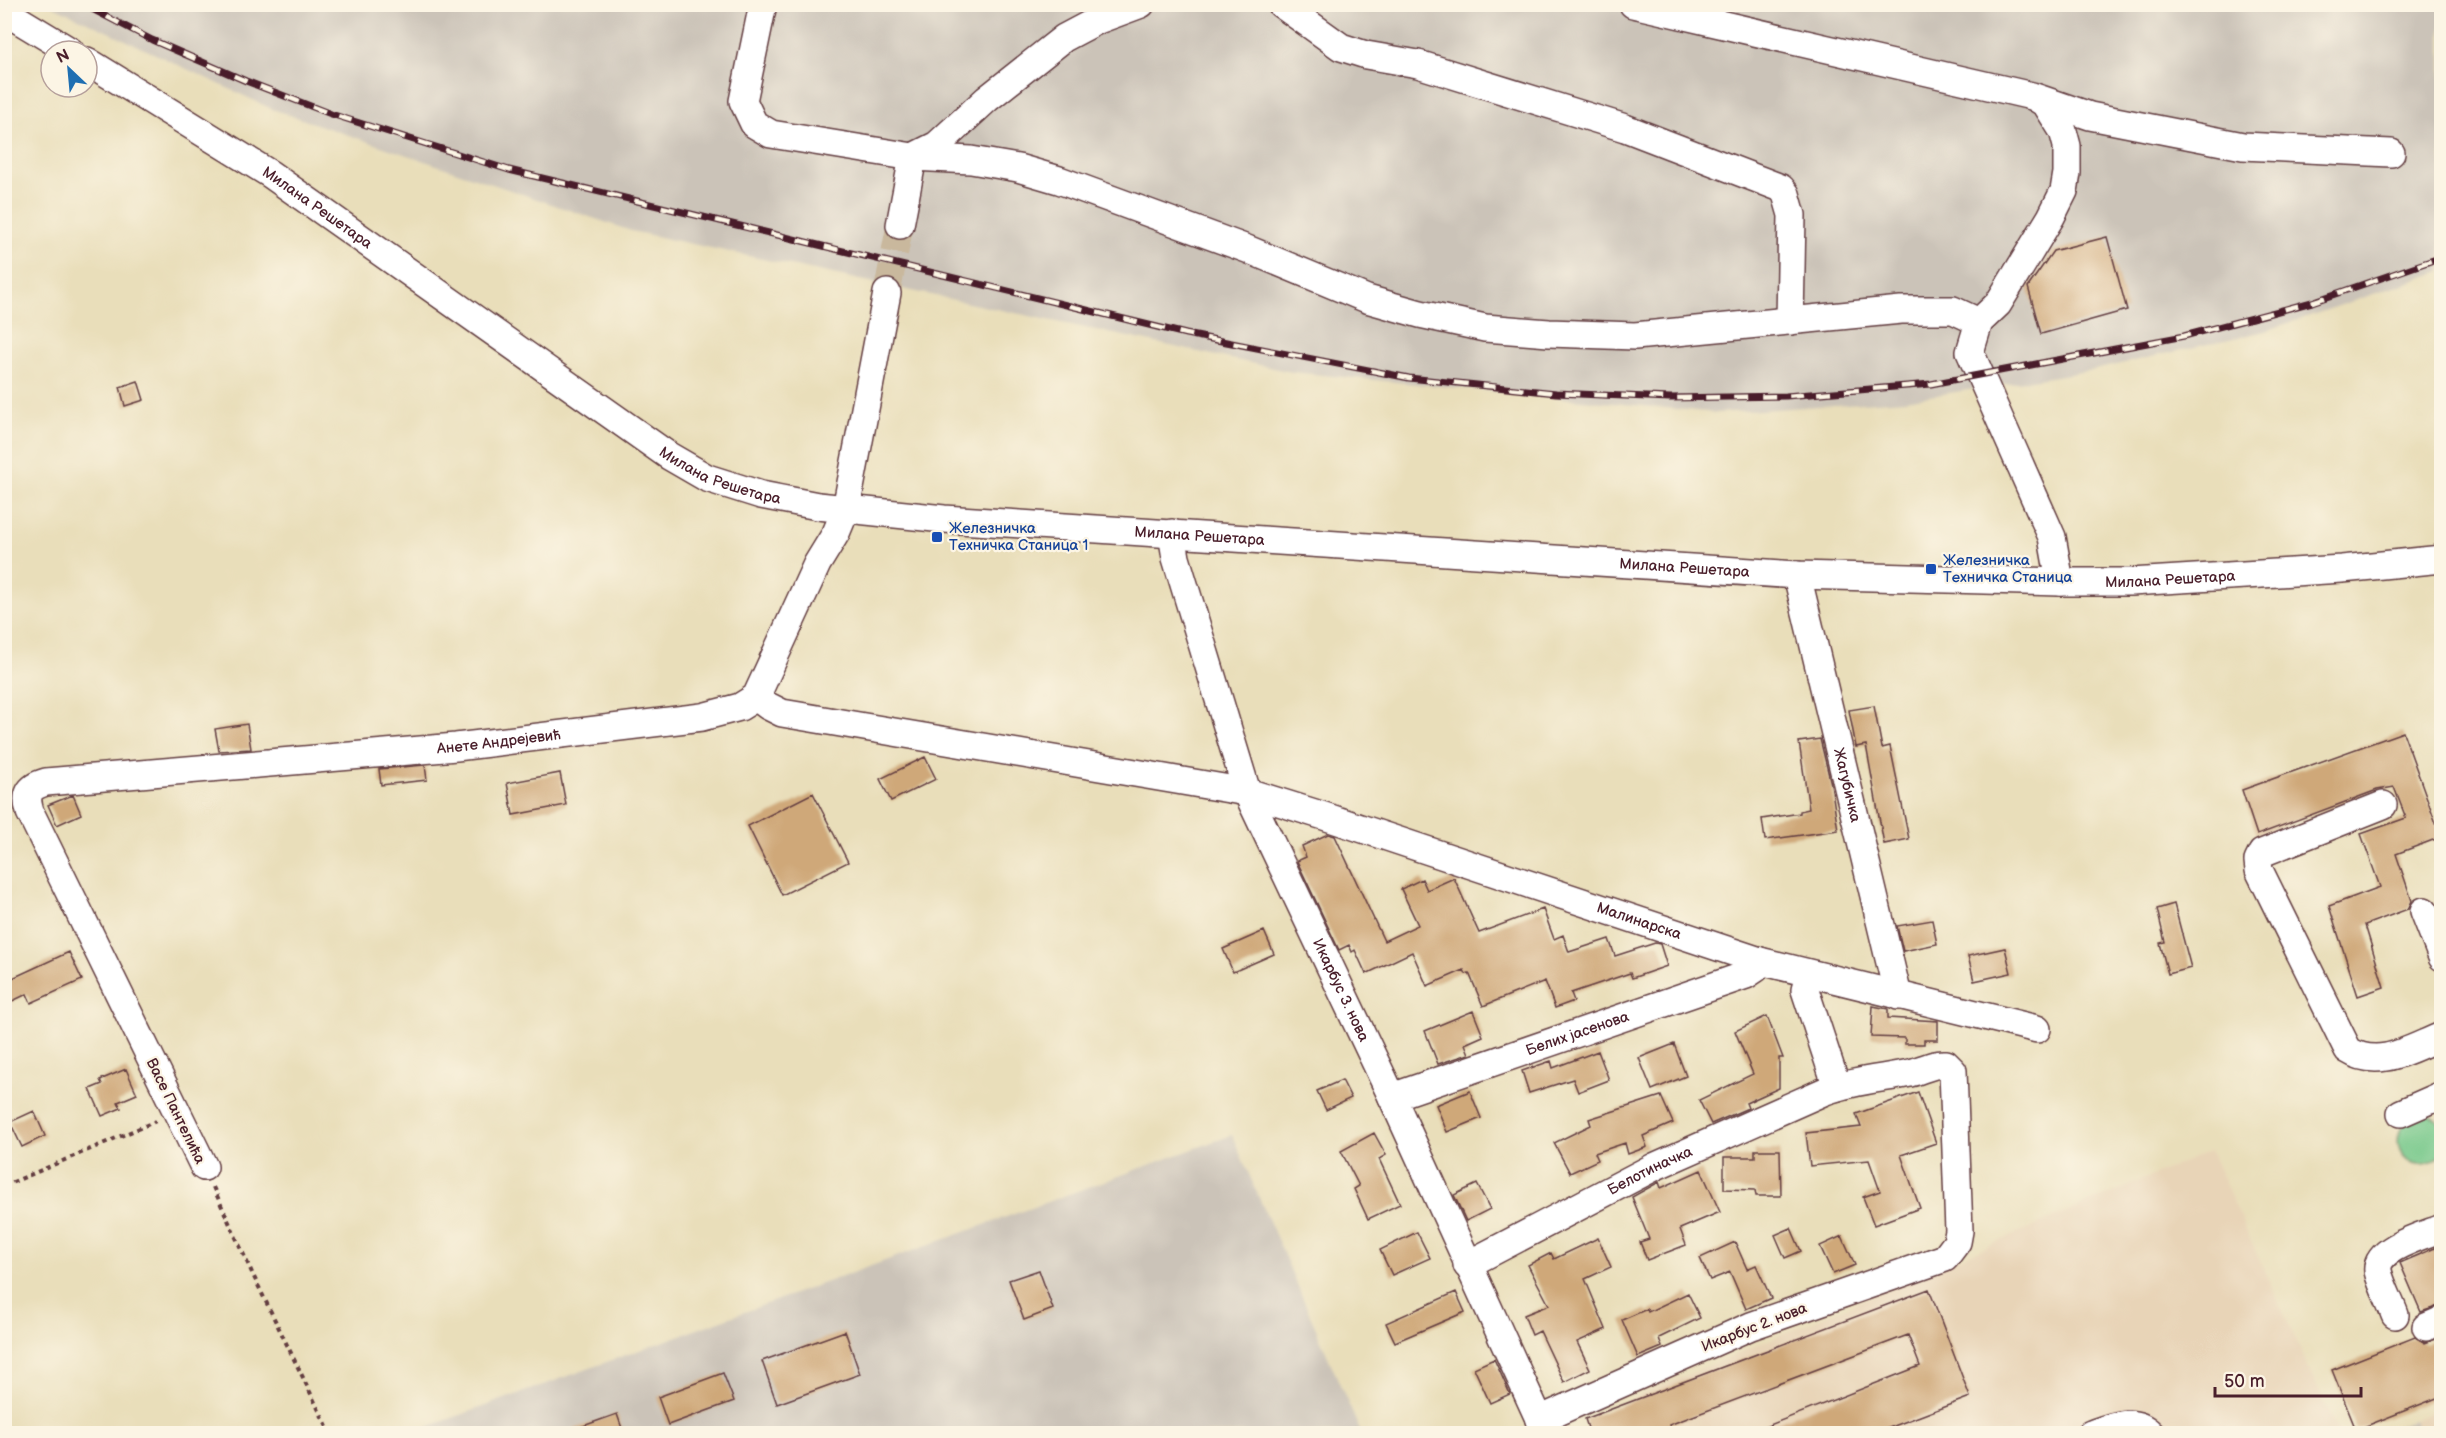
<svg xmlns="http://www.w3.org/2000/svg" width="2446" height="1438" font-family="'Balsamiq Sans',sans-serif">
	<rect width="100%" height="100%" fill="#fcf5e5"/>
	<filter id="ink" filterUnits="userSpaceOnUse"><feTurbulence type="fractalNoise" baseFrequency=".0167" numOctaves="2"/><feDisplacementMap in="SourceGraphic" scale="12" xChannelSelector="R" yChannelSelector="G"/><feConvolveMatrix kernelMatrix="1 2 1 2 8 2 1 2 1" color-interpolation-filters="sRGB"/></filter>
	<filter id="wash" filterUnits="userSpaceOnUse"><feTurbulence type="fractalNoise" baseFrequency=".008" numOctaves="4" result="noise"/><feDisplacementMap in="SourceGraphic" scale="24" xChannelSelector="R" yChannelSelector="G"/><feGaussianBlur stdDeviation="1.35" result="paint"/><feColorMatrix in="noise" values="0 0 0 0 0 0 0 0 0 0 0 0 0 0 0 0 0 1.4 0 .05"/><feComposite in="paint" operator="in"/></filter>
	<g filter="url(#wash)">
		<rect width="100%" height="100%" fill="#e9deba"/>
		<path fill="#e8d4b7" d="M2210,1151L2338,1433L1590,1434L1585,1419Z
			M2441,1407V1433H2419L2414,1420Z"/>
		<path fill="#cbc3b8" d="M51,5H2441V271L2265,331L2094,370L1905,400L1717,413L1292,372L631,231L272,109Z
			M1232,1135L1361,1433L408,1434Z
			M2414,1420L2419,1433H2380Z"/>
		<path fill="#76c88a" stroke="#60745a" stroke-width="1.5" d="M2429,1115L2441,1123V1156C2415,1179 2383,1149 2406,1121Z"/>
		<g id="blocks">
			<path fill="#cfa879" d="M2107,237L2127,310L2041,334L2028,287L2053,251Z
				M138,381L144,400L125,406L120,387Z
				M1874,706L1882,748L1890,746L1909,839L1884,844L1866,745L1856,747L1849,710Z
				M247,724L251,749L219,751L215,729Z
				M2403,732L2441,837L2396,854L2412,901L2408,909L2365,925L2384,987L2358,996L2329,906L2380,887L2361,834L2406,818L2394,787L2377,790L2257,835L2242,790Z
				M1820,739L1831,784L1838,830L1765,840L1762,819L1800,813V811L1809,809L1799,742Z
				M925,757L936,779L891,801L880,779Z
				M425,765L427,780L381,785L379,769Z
				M560,773L566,805L513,815L507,783Z
				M813,793L848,862L782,895L748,826Z
				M73,795L81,814L57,825L48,805Z
				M1328,834L1335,836L1384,941L1418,925L1401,889L1422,879L1427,890L1454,878L1479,933L1543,909L1554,939L1563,935L1569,952L1609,939L1615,956L1655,943L1660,944L1667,966L1632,978L1630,973L1571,993L1574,1001L1555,1008L1545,981L1483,1006L1469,973L1466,974L1464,970L1427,986L1412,952L1366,974L1355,950L1352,952L1349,945L1339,950L1297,861L1306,857L1302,846Z
				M2174,904L2191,968L2168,974L2160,943L2165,942L2157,909Z
				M1932,920L1937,944L1903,951L1897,926Z
				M1264,931L1274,954L1233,972L1223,949Z
				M2005,948L2011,973L1974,981L1968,956Z
				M69,952L82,980L31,1003L27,994L4,1005V982Z
				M1873,1006L1888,1009V1018L1938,1021V1040H1924V1044H1905V1038L1871,1037Z
				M1473,1011L1483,1036L1465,1044L1469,1054L1438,1064L1425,1031Z
				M1767,1016L1783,1058H1779V1088L1746,1103L1748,1108L1711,1124L1699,1100L1753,1074L1735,1031Z
				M1674,1044L1686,1076L1652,1090L1639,1058Z
				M1598,1051L1609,1080L1578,1092L1573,1079L1529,1093L1522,1071L1551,1061L1553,1068Z
				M126,1069L137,1094L118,1102L121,1108L102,1116L90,1089L102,1084L100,1080Z
				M1342,1080L1351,1098L1326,1110L1317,1091Z
				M1470,1091L1481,1118L1447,1132L1436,1105Z
				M1918,1092L1936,1143L1901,1155L1920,1208L1874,1225L1863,1197L1880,1191L1869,1160L1810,1166L1806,1133L1861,1127L1856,1114Z
				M1661,1096L1673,1123L1643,1136L1647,1147L1628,1154L1625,1143L1595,1153L1598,1160L1570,1173L1554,1143L1591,1125L1589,1119Z
				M34,1111L45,1136L22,1147L10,1122Z
				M1374,1133L1386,1155L1379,1159L1400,1204L1368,1219L1354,1189L1359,1186L1341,1151Z
				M1755,1150H1780L1781,1196H1756L1755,1190L1724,1189V1157H1755Z
				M1701,1170L1720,1212L1680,1229L1686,1245L1647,1260L1640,1242L1649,1239L1632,1197L1659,1182L1661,1188Z
				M1477,1184L1490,1209L1466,1221L1454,1195Z
				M1791,1228L1801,1251L1785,1258L1775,1235Z
				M1417,1232L1430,1258L1392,1275L1380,1250Z
				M1842,1236L1855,1265L1833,1274L1820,1246Z
				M1598,1238L1611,1267L1585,1279L1606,1329L1577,1342L1590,1369L1564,1382L1540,1331L1532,1335L1524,1315L1549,1305L1528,1265L1551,1253L1554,1259Z
				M1735,1242L1747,1269L1756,1265L1771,1298L1746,1309L1730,1272L1710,1280L1700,1258Z
				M2442,1245V1305L2421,1312L2400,1263Z
				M1039,1270L1053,1309L1024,1320L1009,1280Z
				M1929,1289L1970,1397L1873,1434H1747L1920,1366L1908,1335L1669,1425L1672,1434H1590L1585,1419Z
				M1456,1292L1465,1312L1395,1342L1386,1323Z
				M1688,1293L1700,1318L1659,1338L1662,1347L1638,1357L1622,1320L1647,1309L1648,1312Z
				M845,1331L860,1374L777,1404L762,1361Z
				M2415,1337L2425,1343L2442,1337V1396L2356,1430L2332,1370Z
				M1494,1359L1510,1394L1490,1403L1474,1368Z
				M723,1373L734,1401L668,1425L658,1397Z
				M617,1414L624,1434H569V1431Z"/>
		</g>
	</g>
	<g filter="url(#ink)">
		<use href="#blocks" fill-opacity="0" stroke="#623c40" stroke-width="1.5"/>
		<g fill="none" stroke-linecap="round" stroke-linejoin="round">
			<path stroke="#c9b89d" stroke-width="27" stroke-dasharray="27 14" stroke-linecap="butt" d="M887,293L900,225"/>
			<defs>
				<g id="minor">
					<path d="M763,4L743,101L754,124L771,134L913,157L971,160L1018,168L1059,180L1247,249L1367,299L1420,314L1485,328L1549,333L1635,336L1901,310H1953L1979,322"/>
					<path d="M1281,4L1341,47L1366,55L1418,64L1625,128L1781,188L1786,194L1792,215L1790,321"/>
					<path d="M1633,4L2032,96L2090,116L2243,146L2391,153"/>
					<path d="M4,11L70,51"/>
					<path id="s1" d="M87,61L270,174L669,456L707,478L761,495L818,506L944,519L1797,575L2060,582H2131L2342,569L2442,559"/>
					<path d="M2038,99L2046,104L2063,131L2067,146V173L2064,191L2051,217L1998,304L1979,322L1970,352L2052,537L2060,582"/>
					<path d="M913,157L937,145L987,99L1064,38L1098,20L1141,4"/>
					<path d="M900,225L913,157"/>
					<path id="s2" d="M1172,533L1176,558L1247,792L1392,1097L1546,1434"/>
					<path id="s3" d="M1797,575L1898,996"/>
					<path id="s4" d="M756,697L768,706L782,713L1247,792L1324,816L1760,961L2037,1029"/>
					<path d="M2383,805L2262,853L2258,861L2259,870L2348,1050C2379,1070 2411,1048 2442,1036"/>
					<path d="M2424,911L2442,957"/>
					<path d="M1809,975L1805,990L1837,1087"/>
					<path id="s5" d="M1392,1097L1746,975L1755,969L1760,961"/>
					<path d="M2401,1113L2442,1095"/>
					<path id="s6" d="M204,1167L30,812C25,795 28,787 46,782L456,747L702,717L740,707L756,697L817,564L836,533L846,509L887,293"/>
					<path id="s7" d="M1467,1265L1656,1166L1823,1092C1851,1081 1881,1079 1910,1073C1922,1070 1933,1063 1946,1064L1953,1071L1959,1231L1957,1242L1945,1258L1751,1326L1539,1420"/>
					<path d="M2395,1315C2390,1301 2381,1285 2378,1271C2375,1248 2425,1235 2442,1228"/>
					<path d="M2426,1327L2442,1320"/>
					<path d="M2091,1434C2110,1427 2134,1416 2151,1434"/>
				</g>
			</defs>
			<use href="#minor" stroke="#623c40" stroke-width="30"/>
			<path stroke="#623c40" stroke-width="4" stroke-dasharray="4.5 4.5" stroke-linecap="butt" d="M4,1186L156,1121
				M213,1187L253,1275L329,1431"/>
			<use href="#minor" stroke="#fff" stroke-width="27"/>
			<defs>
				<path id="rail" d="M82,4L152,40L246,81L331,114L509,170L1186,334L1409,378L1556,393L1670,398L1786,396L1931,384L2184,336L2312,302L2442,257"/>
			</defs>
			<use href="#rail" stroke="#4a1f2b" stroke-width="7"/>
			<use href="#rail" stroke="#fcf5e5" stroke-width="4.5" stroke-dasharray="14" stroke-linecap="butt"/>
		</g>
	</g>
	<g fill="#1a4fb4" stroke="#fcf5e5" stroke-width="2">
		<rect x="931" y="531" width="12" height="12" rx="3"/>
		<rect x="1925" y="563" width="12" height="12" rx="3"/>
	</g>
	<g text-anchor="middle" stroke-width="4.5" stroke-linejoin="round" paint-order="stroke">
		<g font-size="15" fill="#4a1f2b" stroke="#fcf5e5">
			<text dy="5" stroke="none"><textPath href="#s1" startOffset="273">Милана Решетара</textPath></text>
			<text dy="5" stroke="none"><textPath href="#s1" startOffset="759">Милана Решетара</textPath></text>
			<text dy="5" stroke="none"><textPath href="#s1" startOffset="1245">Милана Решетара</textPath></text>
			<text dy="5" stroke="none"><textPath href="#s1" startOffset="1731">Милана Решетара</textPath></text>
			<text dy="5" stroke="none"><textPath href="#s1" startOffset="2217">Милана Решетара</textPath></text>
			<text dy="5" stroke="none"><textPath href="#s6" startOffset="890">Анете Андрејевић</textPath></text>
			<text dy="5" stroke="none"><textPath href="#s3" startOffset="216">Жагубичка</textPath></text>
			<text dy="5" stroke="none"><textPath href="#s4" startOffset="915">Малинарска</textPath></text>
			<text dy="5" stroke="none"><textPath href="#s2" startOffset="489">Икарбус 3. нова</textPath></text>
			<text dy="5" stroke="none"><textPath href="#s5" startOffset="196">Белих јасенова</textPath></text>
			<text transform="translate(176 1111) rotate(64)" y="5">Васе Пантелића</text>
			<text dy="5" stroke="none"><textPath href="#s7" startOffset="206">Белотиначка</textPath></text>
			<text transform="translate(1754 1327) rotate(-21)" y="5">Икарбус 2. нова</text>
		</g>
		<g font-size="15" fill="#164399" stroke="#fcf5e5" text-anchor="start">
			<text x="949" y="533">Железничка<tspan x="949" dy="17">Техничка Станица 1</tspan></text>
			<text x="1943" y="565">Железничка<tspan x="1943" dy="17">Техничка Станица</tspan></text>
		</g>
	</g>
	<rect width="2446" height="1438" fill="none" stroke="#fcf5e5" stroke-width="24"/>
	<g transform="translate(69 69) rotate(334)"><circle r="28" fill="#fcf5e5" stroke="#b59f9b" stroke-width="1.5"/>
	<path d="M0-4.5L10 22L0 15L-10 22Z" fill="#1f6fb2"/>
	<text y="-9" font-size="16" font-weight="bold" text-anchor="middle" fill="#4a1f2b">N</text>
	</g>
	<path d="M2215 1387v9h146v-9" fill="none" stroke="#4a1f2b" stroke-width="3"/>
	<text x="2224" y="1387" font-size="18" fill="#4a1f2b" stroke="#fcf5e5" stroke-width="4.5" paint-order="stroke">50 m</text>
</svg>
